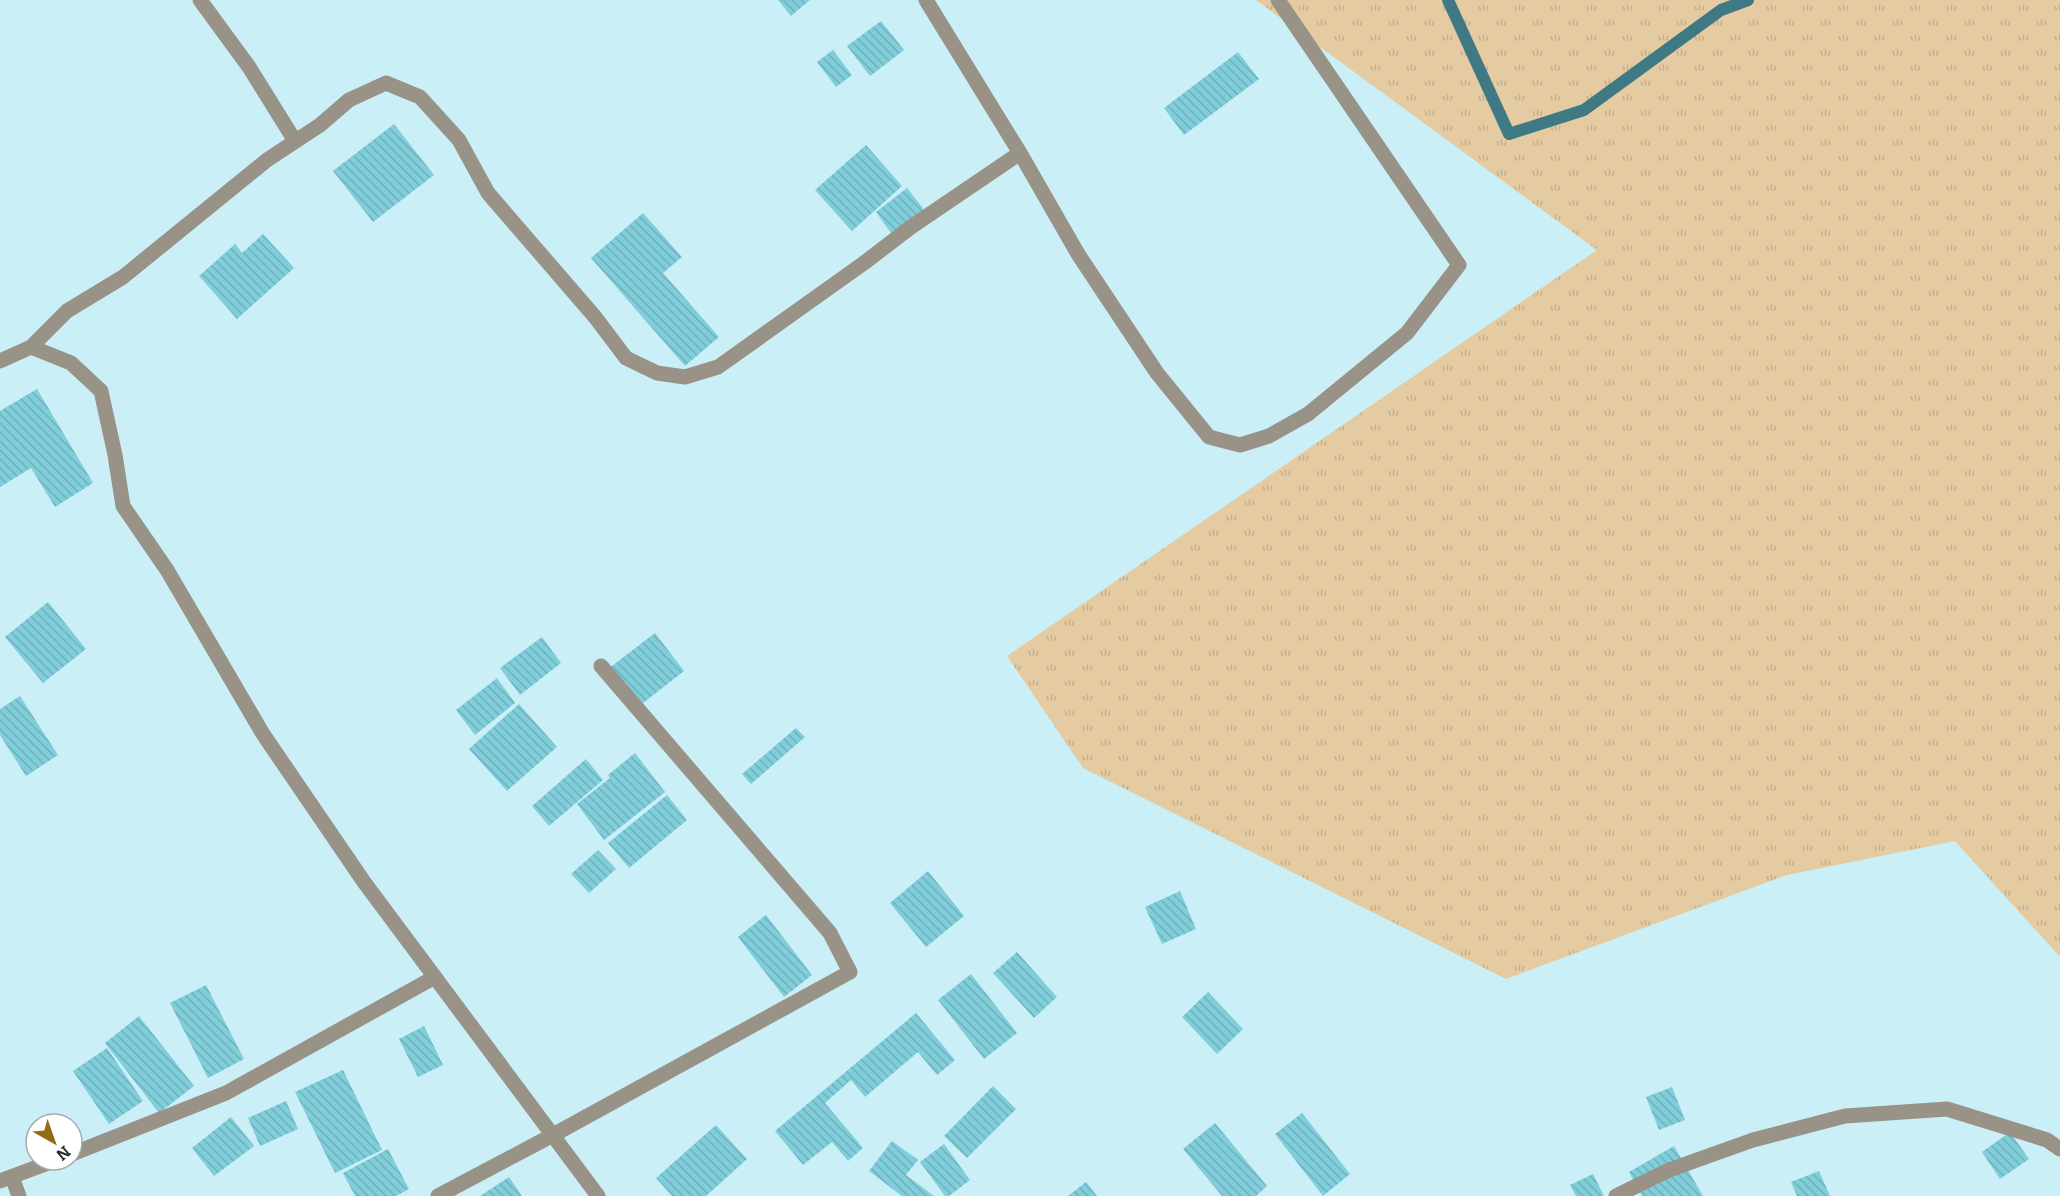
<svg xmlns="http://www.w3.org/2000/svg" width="2060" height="1196" font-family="Bitter,serif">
	<defs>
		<pattern id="grass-tufts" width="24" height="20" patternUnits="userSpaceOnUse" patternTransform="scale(1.5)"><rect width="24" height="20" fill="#e5cba2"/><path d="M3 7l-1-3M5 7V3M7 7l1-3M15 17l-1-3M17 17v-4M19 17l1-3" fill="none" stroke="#c4af8c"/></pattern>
		<pattern id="building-back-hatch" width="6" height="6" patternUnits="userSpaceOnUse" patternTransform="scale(1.5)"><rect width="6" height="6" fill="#81cedb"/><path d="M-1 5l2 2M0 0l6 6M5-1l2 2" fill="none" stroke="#6fb1bc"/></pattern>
	</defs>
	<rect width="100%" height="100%" fill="#caeff6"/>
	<path fill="url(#grass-tufts)" d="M1256,0H2060V957L1955,841L1787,875L1506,979L1083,768L1007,656L1597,250Z"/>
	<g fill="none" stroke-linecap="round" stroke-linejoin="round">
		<path stroke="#3f7983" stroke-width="12" d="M1448,0L1509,134L1584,110L1721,10L1748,0"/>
	</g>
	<path fill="url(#building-back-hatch)" d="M778,0H810L791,16Z
		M881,21L904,50L870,76L847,46Z
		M833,50L852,75L836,87L817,62Z
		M1238,52L1259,79L1184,135L1164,108Z
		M394,124L434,175L373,222L333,171Z
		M866,145L902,186L852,231L815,190Z
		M907,188L929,216L896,240L876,212Z
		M643,213L682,257L663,273L719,337L685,366L591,258Z
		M263,234L294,268L237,319L199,276L235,244L242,253Z
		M37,389L93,483L55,507L31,468L0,487V411Z
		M48,602L86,649L43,683L5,637Z
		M655,633L684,671L638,707L608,669Z
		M542,637L561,663L520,695L500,668Z
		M497,678L515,703L475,735L456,710Z
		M20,696L58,755L26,776L0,735V709Z
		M519,704L557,747L507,791L469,749Z
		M796,728L805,737L751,784L742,774Z
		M635,753L665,792L604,840L577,804L610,778L608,775Z
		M586,759L603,780L549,826L532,806Z
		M667,795L687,820L629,868L608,843Z
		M598,850L616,869L589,893L571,874Z
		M928,871L964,916L926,947L890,903Z
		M1180,891L1196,929L1162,944L1145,907Z
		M766,915L812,975L784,997L738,937Z
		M1017,952L1057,997L1034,1018L993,973Z
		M971,974L1017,1033L984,1059L938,1000Z
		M206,985L244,1059L208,1078L170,1003Z
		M1208,992L1243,1029L1217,1054L1182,1017Z
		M916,1013L955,1060L937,1075L918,1052L865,1097L851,1080L825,1103L863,1148L848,1161L832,1142L803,1165L775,1131Z
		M139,1016L194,1086L159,1113L105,1043Z
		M424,1026L443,1065L418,1077L399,1039Z
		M107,1048L143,1101L109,1124L73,1071Z
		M343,1070L382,1150L335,1173L295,1092Z
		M993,1086L1016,1109L967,1158L944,1136Z
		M1672,1087L1685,1120L1659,1130L1646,1097Z
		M286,1101L298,1129L260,1146L248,1118Z
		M1302,1113L1350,1174L1323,1196L1275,1134Z
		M231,1117L254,1146L214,1176L192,1148Z
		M1215,1123L1267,1186L1256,1196H1222L1183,1149Z
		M716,1125L747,1159L706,1196H672L656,1178Z
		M2010,1132L2029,1159L2000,1179L1982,1152Z
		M892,1141L918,1160L906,1175L934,1196H902L869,1171Z
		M944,1144L970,1180L949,1196H945L920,1162Z
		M1674,1146L1703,1196H1642L1629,1172Z
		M388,1149L409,1189L396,1196H355L343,1173Z
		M1819,1171L1830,1196H1797L1791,1182Z
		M1593,1174L1604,1196H1576L1570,1185Z
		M509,1177L522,1196H480Z
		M1086,1182L1097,1196H1068Z"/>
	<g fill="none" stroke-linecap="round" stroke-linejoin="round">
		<path stroke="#999287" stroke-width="15" d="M200,0L249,67L295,141
			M926,0L1020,153
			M31,347L67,311L123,277L267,160L320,125L349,100L386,83L420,97L459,140L488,193L595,317L626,358L657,373L685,377L718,367L864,263L911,227L1020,153L1078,254L1157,373L1209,437L1240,445L1269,436L1308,414L1407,333L1459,265L1278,0
			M0,361L31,347L71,363L101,391L115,455L123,506L167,570L263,734L364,882L598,1196
			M72,1154L226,1093L435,977
			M12,1177L19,1196
			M0,1181L56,1160
			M438,1196L553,1135L850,972L830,933L601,666
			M1616,1196L1669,1170L1753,1140L1845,1116L1947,1109L2047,1140L2060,1149"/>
	</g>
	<g transform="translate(54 1142) rotate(140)"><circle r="28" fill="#ffffff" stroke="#a7adad" stroke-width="1.5"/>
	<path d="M0-4.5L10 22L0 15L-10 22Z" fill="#956a16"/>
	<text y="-9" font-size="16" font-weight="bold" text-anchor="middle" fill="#223133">N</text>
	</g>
</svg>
